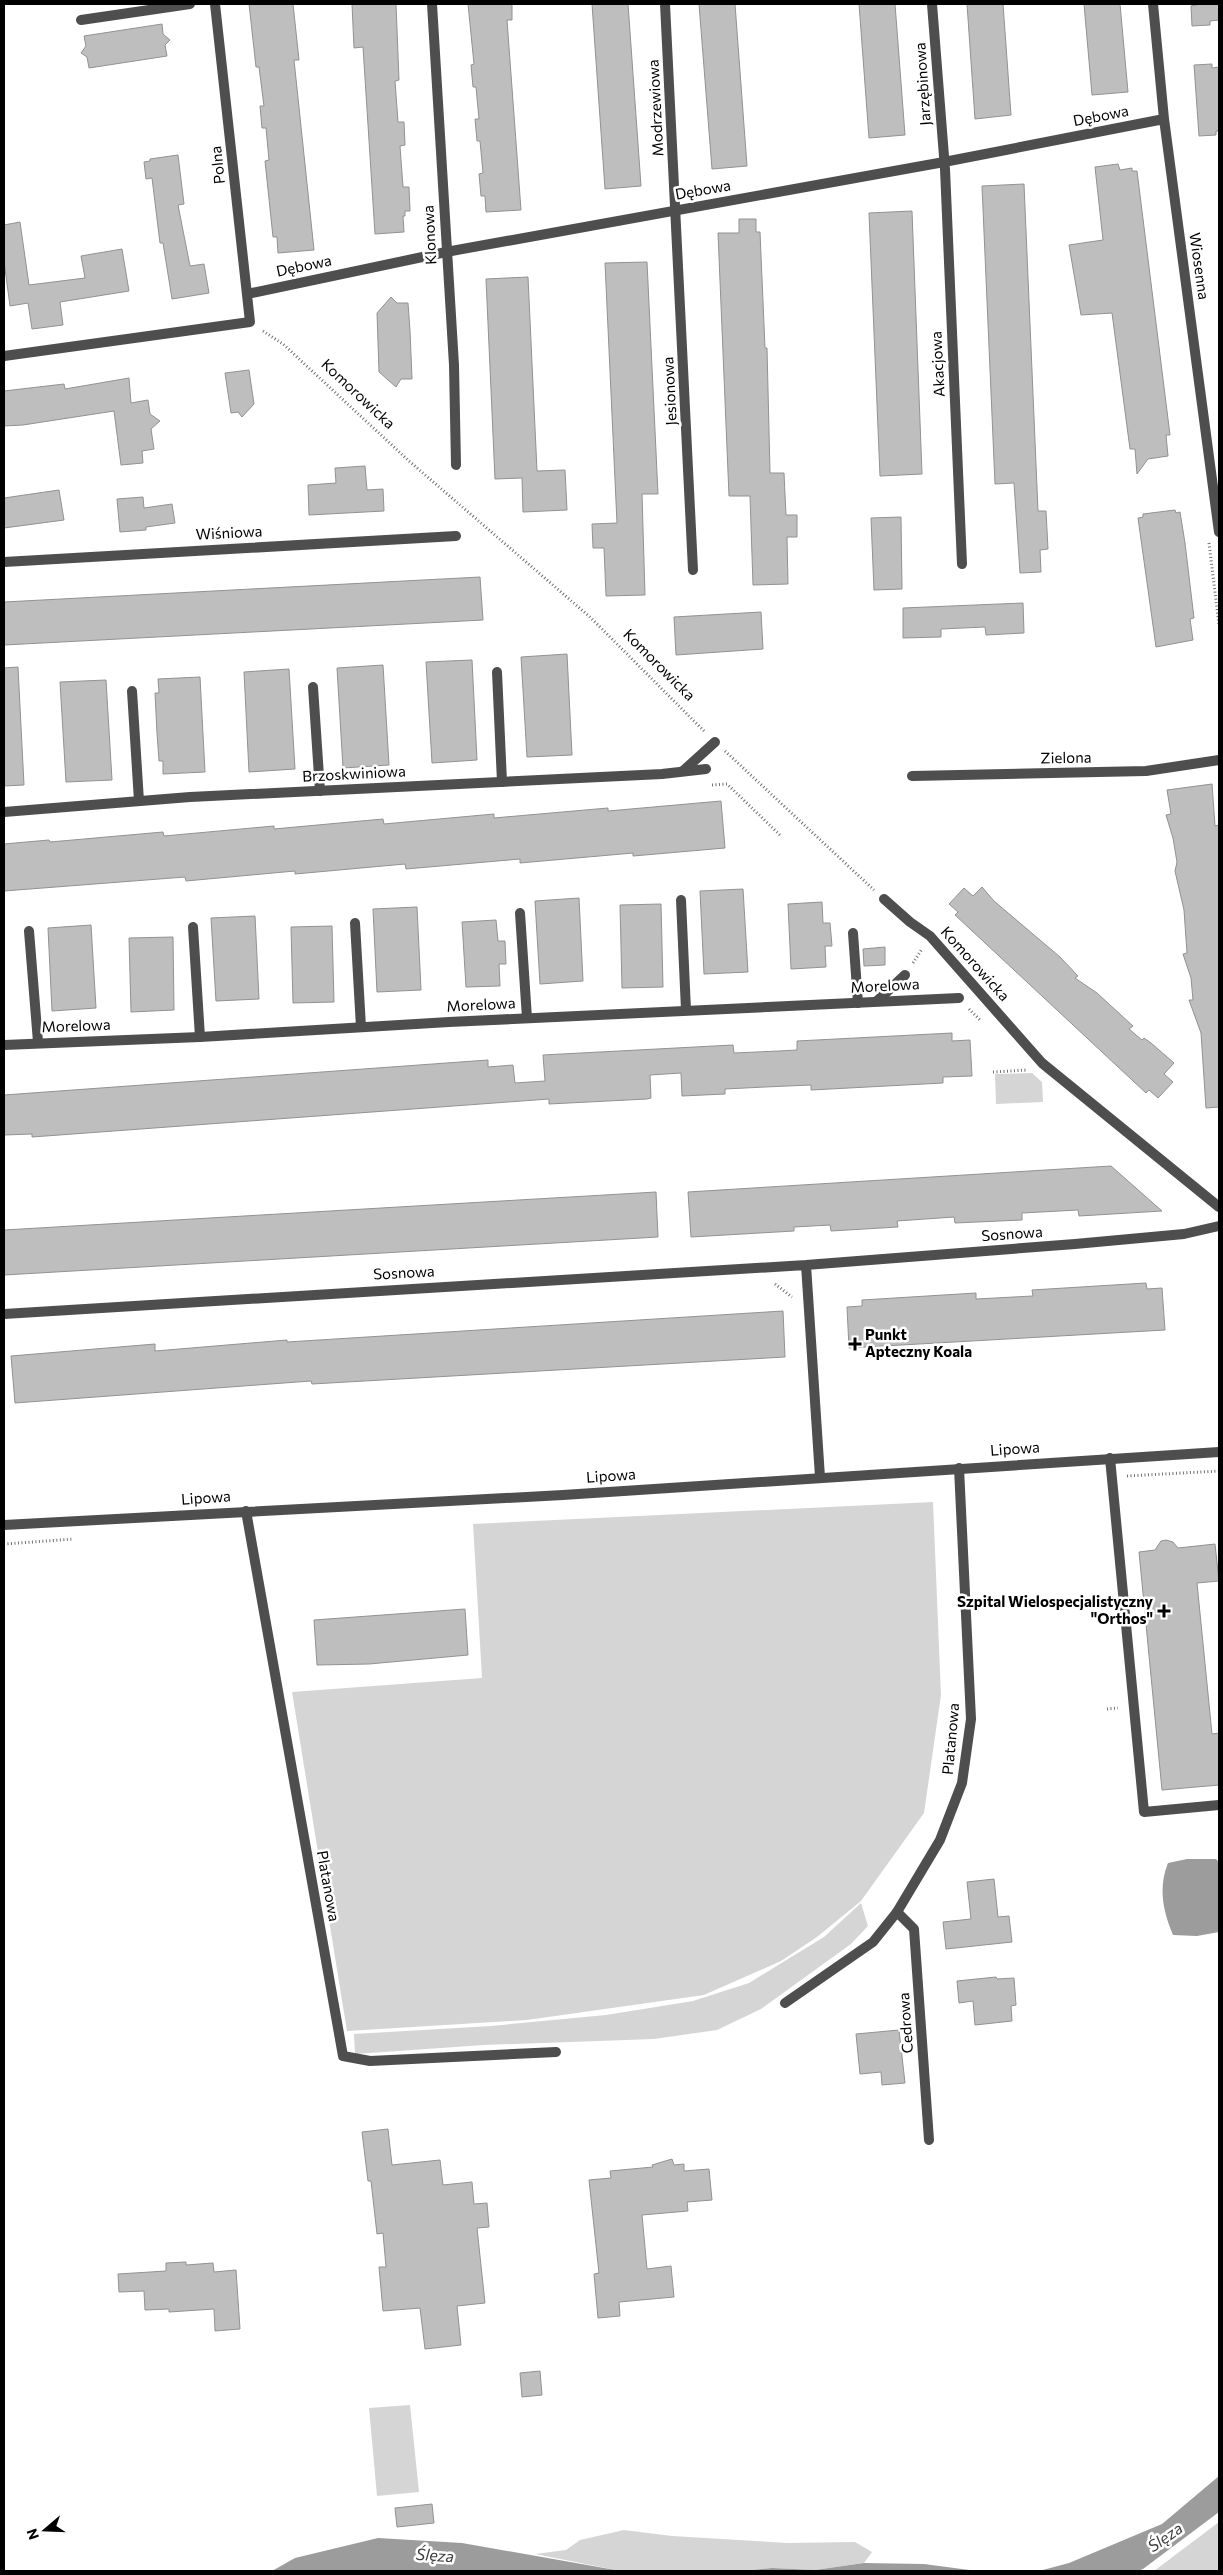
<svg xmlns="http://www.w3.org/2000/svg" width="1223" height="2575" font-family="Commissioner,sans-serif">
	<rect width="100%" height="100%" fill="#fff"/>
	<path fill="#d5d5d5" d="M1032,1073L1042,1082L1043,1102L996,1104L995,1074Z
		M933,1502L941,1695L924,1813L861,1901L817,1937L781,1961L704,1995L527,2020L347,2031L292,1692L482,1678L473,1524Z
		M861,1903L868,1926L851,1944L761,2009L717,2030L654,2039L484,2045L355,2054L354,2034L491,2026L606,2015L693,2001L749,1983L824,1937Z
		M410,2405L419,2492L377,2496L369,2408Z
		M1219,2522V2571H1154Z
		M624,2530L672,2536L788,2543L855,2542L872,2552L864,2563L815,2570L772,2568L743,2571H621L535,2554L566,2550L580,2540Z"/>
	<path fill="#9c9c9c" d="M1187,1859H1216L1219,1862V1932L1197,1936L1173,1935C1163,1911 1158,1888 1168,1863Z
		M1219,2476V2512L1143,2569L1138,2571H1039L1069,2563L1162,2524Z
		M378,2538L462,2543L621,2571H272L295,2558Z
		M864,2563L924,2564L977,2571H743L772,2568L815,2570Z"/>
	<path fill="#bebebe" stroke="#929292" d="M249,4H293L299,60H294L314,250L278,253L277,237H273L265,161L269,160L266,128H262L260,106H264L259,67H256Z
		M352,4H396L399,80L395,81L398,122H404L405,145L400,146L403,187H409L410,211H405V216H403L404,232L375,234L363,47L354,48Z
		M468,4H512V20H507L521,210L486,212L485,196H481L479,174L483,173L480,141H477L475,119H479L476,87H473L471,65L474,64Z
		M592,4H628L641,186L605,189Z
		M699,4H735L747,166L712,169Z
		M859,4H895L905,135L869,138Z
		M967,4H1003L1011,115L975,119Z
		M1084,4H1120L1128,92L1092,95Z
		M1200,4H1219V20L1210,21V25L1192,26L1191,6Z
		M162,24L163,34L170,40L165,45L167,56L89,68L87,57L81,53L86,46L84,36Z
		M1212,64V68L1219,67V131H1216V135L1199,136L1194,65Z
		M178,155L184,204L178,205L190,266L204,264L209,293L172,299L163,243H160L152,178L146,179L144,162L150,161V159Z
		M1118,164L1120,170L1132,168V171H1137L1170,435H1166L1168,456L1148,459L1137,474L1135,449H1130L1112,313L1081,315L1069,245L1103,240L1095,167Z
		M1024,184L1038,511H1046L1048,549L1040,550L1041,572L1020,573L1014,483L995,484L982,186Z
		M912,211L922,474L880,476L869,213Z
		M739,219H756V232H760L765,348H767L770,473H784L786,515H797V537H787L788,584L753,585L750,496H729L718,233H739Z
		M20,222L29,285L85,278L81,256L122,249L129,291L60,302L63,325L32,329L28,303L10,306L4,261V225Z
		M647,262L658,494H642L645,595L606,596L604,548H593L592,524L617,523L605,263Z
		M528,277L537,471L565,470L567,510L523,512L522,478L495,479L486,279Z
		M391,297L397,303H408L410,331L412,379H401L396,387L379,372L377,313Z
		M249,370L254,404L242,417L238,412L231,413L225,373Z
		M129,378L131,403L148,400L150,414L160,421L151,429L154,449L142,451L143,463L121,465L114,411L23,425L4,426V391L64,384L65,389Z
		M365,466L367,490L383,489L384,511L309,515L308,485L336,483L335,468Z
		M59,490L64,520L4,528V498Z
		M143,497L144,508L172,504L175,523L146,527V530L120,532L117,499Z
		M1175,510L1176,513L1180,512L1185,543L1194,618L1190,619L1193,640L1156,647L1138,518L1143,517V514Z
		M901,517L902,589L874,590L871,518Z
		M480,577L483,620L4,645V602Z
		M1023,603L1024,633L986,635L985,627L941,629V637L903,638V608Z
		M761,612L763,649L676,655L674,617Z
		M567,654L572,755L527,757L521,657Z
		M472,660L477,760L432,763L426,662Z
		M383,665L389,765L343,768L337,668Z
		M18,667L24,785L4,786V668Z
		M289,669L295,769L249,772L244,672Z
		M200,677L205,772L163,774V761H159L157,733L155,693H159L158,679Z
		M106,680L112,780L66,782L60,682Z
		M1212,784L1215,826L1219,825V1107L1206,1108L1201,1033L1189,1000H1193L1191,978L1183,954L1187,953L1184,910L1175,871L1177,862L1173,838L1166,815L1171,814L1167,790Z
		M721,801L725,848L633,856V853L520,863V859L406,869L405,864L295,874V871L186,881L185,877L4,891V844L49,840L50,842L163,832L164,836L274,826V829L383,819L384,824L494,814V818L608,808V811Z
		M982,887L994,901L1060,957L1078,976L1075,978L1097,993L1133,1026L1129,1029L1142,1040L1144,1038L1151,1043L1174,1063L1164,1074L1173,1082L1158,1098L1149,1090L1146,1093L955,915L958,912L949,904L964,888L973,896Z
		M743,889L748,972L704,974L700,891Z
		M579,898L583,981L540,984L535,901Z
		M822,902L823,923H830L832,946H825L826,967L791,969L788,904Z
		M661,904L663,987L622,988L620,905Z
		M417,907L421,990L377,992L373,909Z
		M255,916L259,999L216,1001L211,918Z
		M496,920L498,941H505L506,964H499L500,986L466,987L462,922Z
		M91,925L96,1008L52,1011L48,928Z
		M332,926L334,1002L293,1003L291,927Z
		M173,937L174,1010L131,1012L129,938Z
		M885,947V965L864,966L863,949Z
		M952,1033V1041L970,1040L972,1076L943,1077V1083L811,1090V1085L765,1087L725,1089V1094L682,1096L681,1073L650,1075L651,1098L647,1099L549,1104V1099L32,1137V1134L4,1135V1095L488,1060V1067L513,1065L515,1083L545,1081L543,1055L733,1045L734,1053L779,1051L797,1050V1041Z
		M1111,1166L1162,1211L1079,1216L1078,1210L1022,1213V1220L955,1223L954,1217L897,1221L898,1227L831,1231L830,1225L794,1227V1231L691,1237L688,1192Z
		M656,1192L658,1237L4,1275V1230Z
		M1146,1283L1147,1289L1162,1288L1165,1330L849,1348L847,1307L862,1306V1300L976,1293V1299L1033,1296L1032,1290Z
		M783,1311L785,1357L312,1384L311,1381L15,1403L11,1356L155,1344V1351L287,1340V1342Z
		M1166,1540L1173,1542L1178,1548L1215,1544L1219,1581L1197,1583L1212,1734L1219,1733V1785L1162,1790L1139,1552L1155,1550L1161,1541Z
		M465,1609L468,1655L369,1664L317,1665L314,1620Z
		M994,1879L998,1917L1009,1916L1012,1942L946,1949L943,1922L971,1919L967,1882Z
		M996,1977L997,1979L1014,1978L1016,2005L1011,2006L1012,2021L975,2025L973,2001L959,2003L957,1981Z
		M899,2030L905,2083L882,2085L881,2072L860,2074L856,2034Z
		M388,2129L392,2165L440,2160L443,2185L472,2182L474,2204L487,2203L489,2227L477,2228L485,2303L457,2306L461,2345L425,2349L420,2308L383,2311L379,2267H386L383,2233L377,2234L371,2181H368L362,2132Z
		M672,2159L674,2165L684,2164V2171L709,2169L712,2200L687,2202L688,2211L642,2215L647,2269L671,2266L674,2297L619,2302L620,2316L598,2318L594,2274L599,2273L589,2180L611,2178L610,2171L653,2167L652,2165Z
		M186,2262V2265L213,2263L214,2272L236,2270L240,2329L215,2331L214,2309L169,2312V2309L145,2310L144,2291L119,2292L118,2274L166,2271V2263Z
		M540,2371L542,2395L522,2397L520,2373Z
		M432,2504L434,2523L397,2527L395,2508Z"/>
	<g fill="none" stroke-linecap="round" stroke-linejoin="round">
		<path stroke="#707070" stroke-width="3" stroke-dasharray="1 2.5" stroke-linecap="butt" d="M263,331L283,344L409,461L590,617L704,731
			M1209,543L1219,625
			M725,751L874,890
			M712,785L727,784L781,836
			M913,963L922,949
			M969,1009L981,1021
			M993,1072L1027,1070
			M775,1284L792,1297
			M1127,1476L1219,1471
			M4,1544L73,1539
			M1107,1709L1118,1708"/>
		<path stroke="#4e4e4e" stroke-width="10" d="M81,20L190,4
			M497,672L502,782
			M313,687L320,791
			M132,691L139,801
			M683,771L715,742
			M912,776L1146,771L1219,760
			M681,900L686,1010
			M520,913L527,1018
			M355,923L361,1027
			M193,927L200,1037
			M29,931L38,1042
			M853,933L858,1003
			M877,1001L905,975
			M1110,1458L1144,1812L1219,1805
			M246,1511L343,2056L370,2061L556,2052
			M897,1912L914,1929L929,2140"/>
		<path stroke="#4e4e4e" stroke-width="10" d="M432,4L454,365L456,465
			M665,4L693,570
			M932,4L945,169L962,564
			M1153,4L1164,119L1219,532
			M247,294L446,252L944,162L1164,119
			M4,356L250,322L215,4
			M4,562L456,536
			M4,812L190,797L662,774L706,769
			M884,899L910,922L930,936L1042,1063L1219,1207
			M4,1045L200,1037L449,1022L959,998
			M806,1265L820,1477
			M4,1314L806,1265L1075,1244L1184,1234L1219,1226
			M785,2003L873,1942L897,1912L940,1840L962,1783L971,1719L959,1468"/>
		<path stroke="#4e4e4e" stroke-width="10" d="M4,1525L563,1495L1219,1452"/>
	</g>
	<g fill="#000" stroke="#fff" stroke-width="2">
		<path d="M852.5 1336.5h5v5h5v5h-5v5h-5v-5h-5v-5h5z"/>
		<path d="M1161.5 1603.5h5v5h5v5h-5v5h-5v-5h-5v-5h5z"/>
	</g>
	<g text-anchor="middle" stroke-width="5" stroke-linejoin="round" paint-order="stroke">
		<g font-size="15" fill="#000" stroke="#fff">
			<text transform="translate(923 84) rotate(-94)" y="5">Jarzębinowa</text>
			<text transform="translate(656 108) rotate(-93)" y="5">Modrzewiowa</text>
			<text transform="translate(1101 116) rotate(-11)" y="5">Dębowa</text>
			<text transform="translate(218 165) rotate(-96)" y="5">Polna</text>
			<text transform="translate(703 190) rotate(-10)" y="5">Dębowa</text>
			<text transform="translate(430 235) rotate(-93)" y="5">Klonowa</text>
			<text transform="translate(304 266) rotate(-12)" y="5">Dębowa</text>
			<text transform="translate(1199 266) rotate(82)" y="5">Wiosenna</text>
			<text transform="translate(938 364) rotate(-93)" y="5">Akacjowa</text>
			<text transform="translate(670 391) rotate(-93)" y="5">Jesionowa</text>
			<text transform="translate(358 394) rotate(43)" y="5">Komorowicka</text>
			<text transform="translate(229 533) rotate(-3)" y="5">Wiśniowa</text>
			<text transform="translate(659 665) rotate(45)" y="5">Komorowicka</text>
			<text transform="translate(1066 758) rotate(-1)" y="5">Zielona</text>
			<text transform="translate(354 774) rotate(-3)" y="5">Brzoskwiniowa</text>
			<text transform="translate(975 964) rotate(48)" y="5">Komorowicka</text>
			<text transform="translate(885 986) rotate(-3)" y="5">Morelowa</text>
			<text transform="translate(481 1005) rotate(-3)" y="5">Morelowa</text>
			<text transform="translate(76 1026) rotate(-2)" y="5">Morelowa</text>
			<text transform="translate(1012 1234) rotate(-4)" y="5">Sosnowa</text>
			<text transform="translate(404 1273) rotate(-3)" y="5">Sosnowa</text>
			<text transform="translate(1015 1449) rotate(-4)" y="5">Lipowa</text>
			<text transform="translate(611 1476) rotate(-4)" y="5">Lipowa</text>
			<text transform="translate(206 1498) rotate(-4)" y="5">Lipowa</text>
			<text transform="translate(951 1739) rotate(-85)" y="5">Platanowa</text>
			<text transform="translate(328 1886) rotate(80)" y="5">Platanowa</text>
			<text transform="translate(906 2023) rotate(-94)" y="5">Cedrowa</text>
		</g>
		<g font-size="15" font-weight="bold" fill="#000" stroke="#fff" text-anchor="start">
			<text x="865" y="1340">Punkt<tspan x="865" dy="17">Apteczny Koala</tspan></text>
			<text x="1153" y="1607" text-anchor="end">Szpital Wielospecjalistyczny<tspan x="1153" dy="17">"Orthos"</tspan></text>
		</g>
		<g font-size="16" font-style="italic" fill="#3d3d3d" stroke="#fff">
			<text transform="translate(1165 2537) rotate(-35)" y="6">Ślęza</text>
			<text transform="translate(435 2555) rotate(4)" y="6">Ślęza</text>
		</g>
	</g>
	<rect width="1223" height="2575" fill="none" stroke="#000000" stroke-width="10"/>
	<g transform="translate(45 2530) rotate(251)" stroke="#ffffff" stroke-width="4" paint-order="stroke">
	<path d="M0-4L9 19L0 12L-9 19Z" fill="#000000"/>
	<text y="-8" font-size="14" font-weight="bold" text-anchor="middle" fill="#000000">N</text>
	</g>
</svg>
